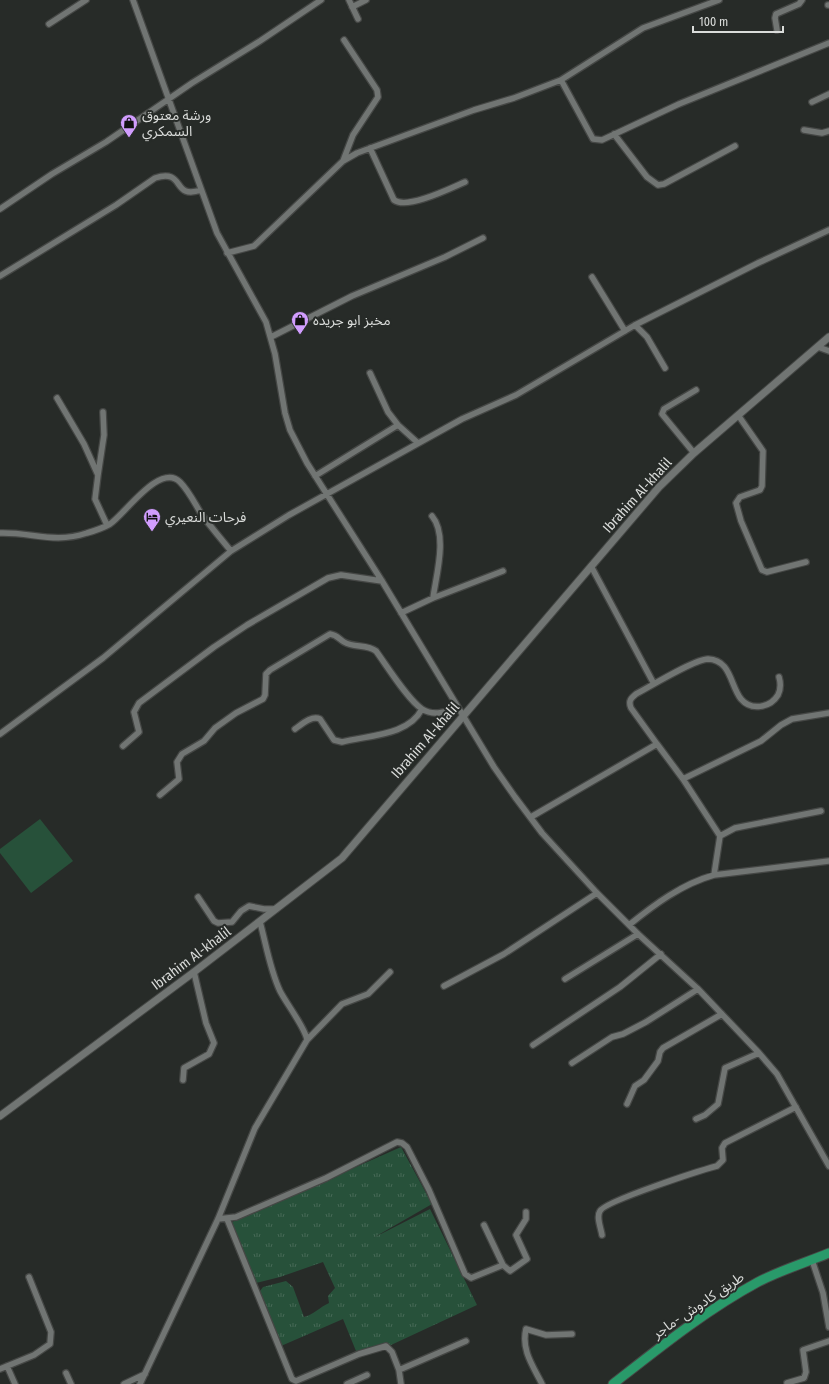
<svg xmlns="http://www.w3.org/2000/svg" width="829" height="1384" font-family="'Fira Sans Condensed','Noto Sans Arabic',sans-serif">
	<defs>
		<pattern id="park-tufts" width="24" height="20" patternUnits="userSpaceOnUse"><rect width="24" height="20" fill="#27513a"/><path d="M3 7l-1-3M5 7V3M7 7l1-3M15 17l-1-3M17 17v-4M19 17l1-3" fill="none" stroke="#466956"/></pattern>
	</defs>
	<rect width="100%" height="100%" fill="#272b28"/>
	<path fill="#27513a" d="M40,819L73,861L31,893L0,853V849Z"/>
	<path fill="url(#park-tufts)" d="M401,1147L432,1204L373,1238L430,1209L477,1305L391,1345L356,1351L343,1319L281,1346L260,1291L263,1287L286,1281L293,1287L304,1317C313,1315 320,1307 329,1303L328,1296L335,1288L323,1262L280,1277L256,1283L232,1222Z"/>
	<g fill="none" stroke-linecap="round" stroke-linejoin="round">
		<defs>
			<path id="minor" d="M133,0L217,233L266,322L275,354L285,413L290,430L307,463L382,581L494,767L515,797L542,833L597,893L638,934L698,989L759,1053L777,1074L829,1166
				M349,0L358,19
				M828,5H829
				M352,7L366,0
				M49,24L86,0
				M777,30L775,18L776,14L799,4L802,0
				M561,80L593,139L602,140L679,104L829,43
				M812,102L829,94
				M804,130L822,133L829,131
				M614,134L647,177L658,185L664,184L735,146
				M370,148L394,200C407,210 451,188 465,182
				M343,161L353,135L378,97L377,90L344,40
				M0,209L52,174L106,142L192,83L260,41L321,0
				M227,253L254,246L343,161L357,153L474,110L514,98L561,80L643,28L719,0
				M0,276L116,205L155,178C186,168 171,200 201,190
				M592,277L625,331
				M635,325L647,337L665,368
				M271,337L352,296L445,257L483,238
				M818,347L829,351
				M370,373L388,412L398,425L418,443
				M57,398L84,444L98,475L95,499L107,525
				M738,415L763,451L762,486L760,490L740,497L736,503L741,521L762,570L767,572L806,562
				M694,453L662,414L664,409L696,390
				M98,475L104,435L103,412
				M315,476L398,425
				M432,516C448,535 436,576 433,598
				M0,533C32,532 54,544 87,533C94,531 103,528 110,524C125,514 160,462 180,482C189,491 195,504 202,515C211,527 221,539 231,551
				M591,566L654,684
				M401,613L433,598L503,571
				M295,729C302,724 312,715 320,719L334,740L342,742C369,735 408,736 422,709
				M0,734L103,658L231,551L289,515L462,419L516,395L635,325L758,263L829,230
				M657,744L683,779L761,741L781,725L792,719L829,713
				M123,746L139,732L134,712L139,703L214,647L247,625L328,578L341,575L382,581
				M683,779L720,836
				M160,795L179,779L177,762L182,754L204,741L215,728L236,713L263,699L265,695L266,674L270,670L330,634C337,635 339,639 344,642C354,648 367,644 376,651C387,666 408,700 422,709C433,716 447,713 457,706
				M531,817L657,744L631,708C628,701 631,698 636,694C651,686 695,659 708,659C731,660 730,685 741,699C751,711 770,708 778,695C781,689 781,684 779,677
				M714,875L720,836L735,828L821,811
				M198,897L214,921L218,923L232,922L241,911L249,906L264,909H276
				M629,925C655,904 682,884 714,875L829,861
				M565,979L638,934
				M444,986L504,954L597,893
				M307,1040L342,1004L368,994L390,972
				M533,1045L620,987L661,954
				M572,1063L612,1037L623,1034L646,1022L698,989
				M183,1080L184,1068L209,1054L214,1043L206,1023L194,972
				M627,1104L635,1086L644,1080L658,1061L660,1052L663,1048L722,1014
				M696,1119L705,1115L718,1104L725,1068L759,1053
				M218,1219L236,1217L326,1178L397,1142L402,1143L407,1147L429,1190L465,1274L471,1278L503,1265L484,1225
				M227,1219L292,1379L296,1381L359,1354L386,1346L392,1352L399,1370
				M602,1235C601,1228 596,1217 600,1211C605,1201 702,1170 717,1166L723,1160L722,1148L725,1143L796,1107
				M812,1260L823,1293L829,1327
				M503,1265L510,1271L527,1259L516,1235L526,1219V1212
				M7,1366L15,1384
				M0,1369L34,1355L50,1344L51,1332L29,1277
				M66,1373L71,1384
				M787,1383L804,1378L806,1372L803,1350L829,1341
				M124,1384L145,1374
				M140,1384L218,1219L255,1128L307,1040C306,1029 286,1003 280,991C270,970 266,944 260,922
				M347,1384L367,1375
				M401,1384L399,1370L466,1341
				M542,1384C533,1366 521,1350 526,1329L546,1335L572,1334"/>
			<path id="tertiary" d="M0,1116L194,972L342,858L659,487L694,453L829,337"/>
			<path id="trunk" d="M613,1384C659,1348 706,1310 758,1282C781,1270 805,1263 829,1253"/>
		</defs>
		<use href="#minor" stroke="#454745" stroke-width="8"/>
		<use href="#tertiary" stroke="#454745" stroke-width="9"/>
		<use href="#trunk" stroke="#454745" stroke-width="11"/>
		<use href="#minor" stroke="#717573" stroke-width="5.5"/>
		<use href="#tertiary" stroke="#717573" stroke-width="7"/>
		<use href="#trunk" stroke="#299a6a" stroke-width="9"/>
	</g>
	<defs>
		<symbol id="shop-pin" viewBox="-11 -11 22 30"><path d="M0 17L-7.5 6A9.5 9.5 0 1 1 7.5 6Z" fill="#d19dfe" stroke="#272b28"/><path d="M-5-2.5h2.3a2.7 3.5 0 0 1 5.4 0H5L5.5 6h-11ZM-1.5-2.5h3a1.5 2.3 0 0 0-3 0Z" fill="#111"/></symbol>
		<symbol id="hotel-pin" viewBox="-11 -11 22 30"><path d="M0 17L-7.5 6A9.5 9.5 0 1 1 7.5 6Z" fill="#d19dfe" stroke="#272b28"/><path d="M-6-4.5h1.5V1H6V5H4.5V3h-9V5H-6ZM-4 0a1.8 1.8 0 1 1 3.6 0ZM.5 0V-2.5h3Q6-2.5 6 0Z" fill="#111"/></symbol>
	</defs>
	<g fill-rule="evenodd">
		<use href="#shop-pin" x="119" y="113" width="20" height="27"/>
		<use href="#shop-pin" x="290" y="310" width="20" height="27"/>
		<use href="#hotel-pin" x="142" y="507" width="20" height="27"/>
	</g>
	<g text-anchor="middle" stroke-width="4" stroke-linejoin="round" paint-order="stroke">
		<g font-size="14" fill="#dadcda" stroke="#272b28" text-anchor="start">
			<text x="142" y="120">ورشة معتوق<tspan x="142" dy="16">السمكري</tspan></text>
			<text x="313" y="325">مخبز ابو جريده</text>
			<text x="165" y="522">فرحات النعيري</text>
		</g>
		<g font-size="14" fill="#dadcda" stroke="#272b28">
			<text transform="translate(637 495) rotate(-48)" y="5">Ibrahim Al-khalil</text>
			<text transform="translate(425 740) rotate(-49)" y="5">Ibrahim Al-khalil</text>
			<text transform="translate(191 958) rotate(-37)" y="5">Ibrahim Al-khalil</text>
			<text transform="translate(698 1305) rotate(-34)" y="5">طريق كادوش -ماجر</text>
		</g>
	</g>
	<path d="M693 26v6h90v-6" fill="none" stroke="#dadcda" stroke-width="2"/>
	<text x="699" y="26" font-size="12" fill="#dadcda" stroke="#272b28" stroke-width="3" paint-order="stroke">100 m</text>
</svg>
